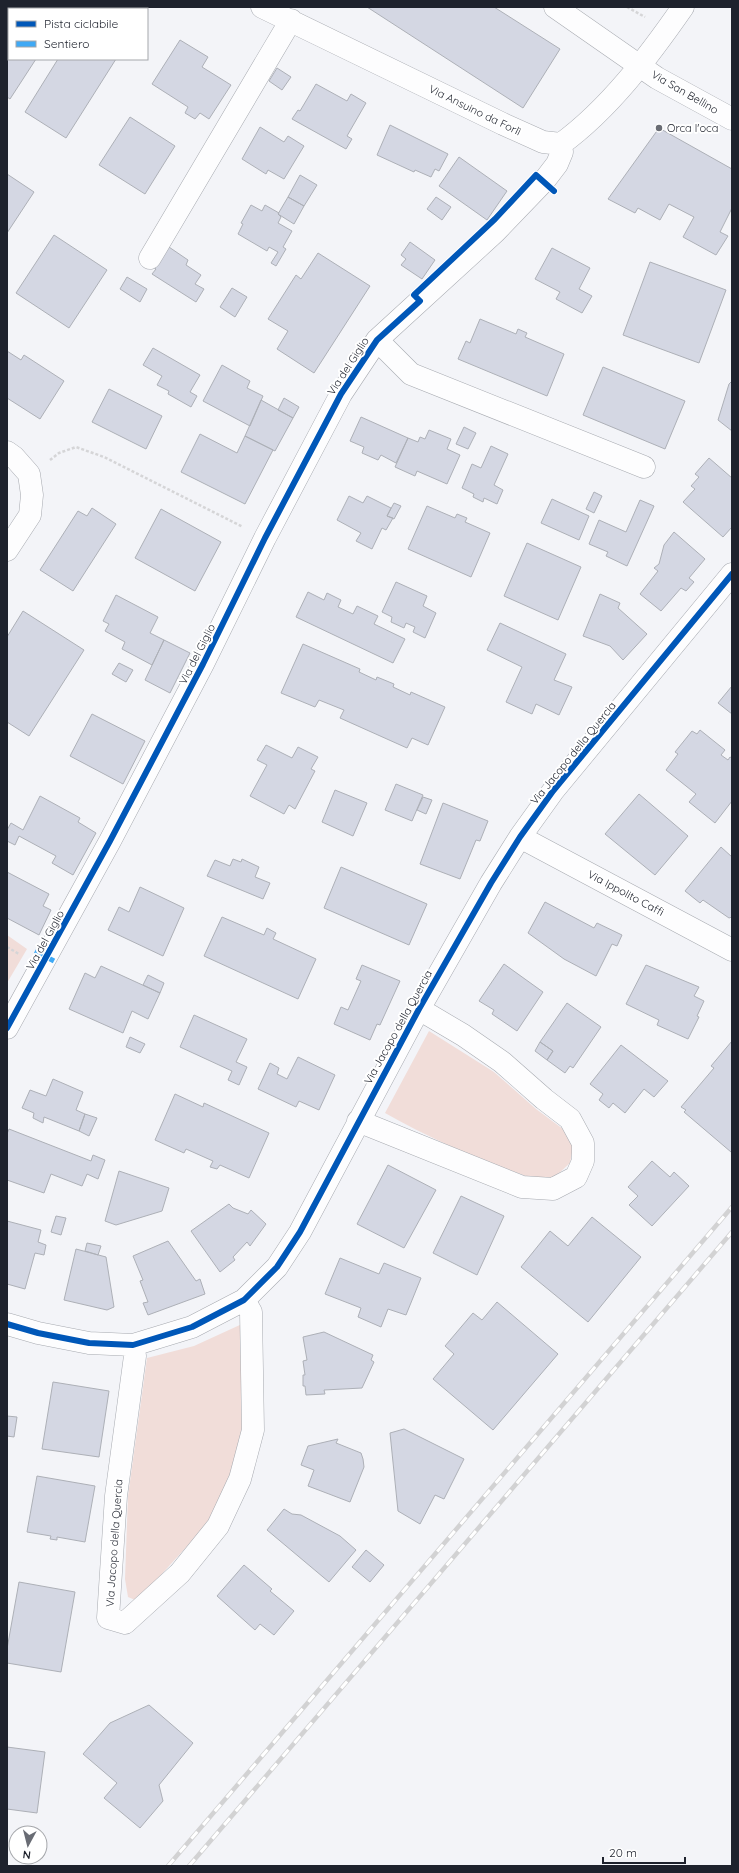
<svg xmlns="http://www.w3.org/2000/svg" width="739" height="1873" font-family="Quicksand,sans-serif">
	<rect width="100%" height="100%" fill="#f3f4f8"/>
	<path fill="#f1ddd9" d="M7,935L27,949L7,983Z
		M429,1031L494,1072L536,1109L563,1129L574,1142L570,1163L557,1175L544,1182C489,1165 435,1141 385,1113Z
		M242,1324L245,1430L229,1482L211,1520L149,1588L135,1600L128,1597L125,1579L128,1496L147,1358L194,1346Z"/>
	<path fill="#d4d7e3" stroke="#adb0b7" d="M34,7H63L62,9H37Z
		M367,7H494L560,49L523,108Z
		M7,18L9,20V59H36L10,99L7,97Z
		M180,40L208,57L202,67L231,85L209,119L200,113L195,119L185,113L188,107L152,84Z
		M58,59H116L66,138L25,112Z
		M277,68L291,77L282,90L269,81Z
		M316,84L347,101L351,94L366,103L347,136L352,139L346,149L292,119L298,110L300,111Z
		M130,117L175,146L145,194L99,165Z
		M390,125L448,154L439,171L435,169L431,177L415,170L414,172L377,155Z
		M260,127L284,142L288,136L304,146L284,179L268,170L266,174L242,159Z
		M659,128L732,169V208L720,232L728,236L716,255L683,237L694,217L669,204L660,220L638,208L635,213L608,199Z
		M459,157L507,191L487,220L439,186Z
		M7,174L34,192L7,233Z
		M300,175L317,185L304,206L288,197Z
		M288,197L304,206L294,224L278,214Z
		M436,197L451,207L442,220L427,209Z
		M251,205L262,211L265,205L279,213L278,214L281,217L278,223L292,231L283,247L286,249L276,266L271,263L278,252L269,247L267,251L238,234L243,224L241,223Z
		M54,235L107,270L69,328L16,293Z
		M410,242L435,260L422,279L401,265L406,259L401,255Z
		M166,245L188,260L186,265L201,275L195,284L204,289L196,302L152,274L156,269L152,266Z
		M552,248L590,268L579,289L592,296L582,313L556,299L560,292L535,279Z
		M318,253L370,286L314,373L277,349L288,331L268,319L296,275L301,279Z
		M650,262L726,290L699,363L623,335Z
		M127,277L147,289L140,302L120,289Z
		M232,288L247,297L235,317L220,307Z
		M480,319L516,334L518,329L527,333L525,337L564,354L547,396L458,359L466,341L470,343Z
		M153,348L200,375L190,392L197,396L191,407L168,394L169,391L157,385L162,376L143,365Z
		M7,351L21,360L24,355L64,381L40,419L7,398Z
		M222,365L250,381L247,388L263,396L250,426L203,401Z
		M603,367L685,401L665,449L583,415Z
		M732,381V431L718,420L729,384Z
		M109,389L162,416L146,449L92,422Z
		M284,398L299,407L293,418L278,410Z
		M261,400L293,418L275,451L245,436Z
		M361,417L408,438L396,463L381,455L378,460L362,453L364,447L350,441Z
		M464,427L476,433L468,449L456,444Z
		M429,430L451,439L447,449L460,455L447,484L417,471L415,476L395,467L408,438L418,442L420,437L425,439Z
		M200,434L237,453L245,436L273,450L245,504L181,472Z
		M491,446L508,454L494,485L503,490L497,504L484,498L483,502L473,497L474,494L462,488L472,464L481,468Z
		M709,458L732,478V527L723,537L683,502L695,489L691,486L699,477L695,474Z
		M594,492L602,496L594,513L586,509Z
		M349,496L363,503L367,496L391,508L387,516L393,518L386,530L382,528L372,549L356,541L361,533L337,520Z
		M552,499L589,516L579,540L541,523Z
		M640,500L654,506L627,566L606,556L608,552L589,544L599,520L626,532Z
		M394,503L401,506L394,519L387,516Z
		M427,506L455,518L457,514L467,518L465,522L490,533L471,577L408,549Z
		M92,508L116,524L73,591L40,570L78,511L87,516Z
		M161,509L221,542L195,591L135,558Z
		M674,532L705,559L689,578L694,582L686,591L681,588L661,611L640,594L658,571L654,568L659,564L664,545Z
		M527,543L581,567L558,620L504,596Z
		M396,582L427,596L423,606L436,613L425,638L413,632L415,627L406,623L404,628L391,622L392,617L382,612Z
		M308,592L324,600L327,593L341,600L338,607L353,614L357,606L378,616L374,624L405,639L393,663L296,617Z
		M600,594L620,603L618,608L647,634L623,660L610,646L583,636Z
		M116,595L158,617L150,633L164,640L152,665L122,649L125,642L105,631L109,624L103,621Z
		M23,611L84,650L29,736L7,722V637Z
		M500,623L566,654L554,680L572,687L559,715L536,704L532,714L506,702L522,667L487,650Z
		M164,640L190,653L170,693L145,680Z
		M303,644L360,669L359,672L376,680L377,677L394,684L393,687L410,695L411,692L445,707L428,745L412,738L407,748L340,718L344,710L319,700L315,707L281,693Z
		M119,663L133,670L126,682L112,674Z
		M732,686V714L718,703Z
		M92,714L145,741L123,784L70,756Z
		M700,730L725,750L721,755L728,760L730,757L732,758V801L715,823L689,802L696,794L666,770L678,754L675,752L692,731L697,734Z
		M266,745L292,758L298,747L318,757L311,769L315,771L295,809L289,805L284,814L250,796L267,765L257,760Z
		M396,784L423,795L412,821L385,810Z
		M335,790L367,803L353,836L322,822Z
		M639,794L688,836L655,875L605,834Z
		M40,796L80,818L78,822L96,833L73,875L52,863L56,856L19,836L15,845L7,841V830L11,823L23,830Z
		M423,797L432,800L426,814L417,810Z
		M443,803L488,821L480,841L476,840L460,879L420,864Z
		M721,847L732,857V917L729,918L703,900L700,903L685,891Z
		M233,859L241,862L242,859L259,867L255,877L270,883L263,899L207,876L215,860L230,866Z
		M341,867L427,904L409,945L324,908Z
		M7,872L49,894L43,906L51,910L39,935L7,918Z
		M140,887L184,908L163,956L108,930L119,907L129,912Z
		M545,902L594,928L597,923L622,935L617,946L612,944L596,976L564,959L528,933Z
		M222,917L264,935L267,928L276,933L273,939L316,959L298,999L204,956Z
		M504,964L543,992L517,1031L492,1014L494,1010L479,1001Z
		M362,965L400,981L380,1025L377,1024L370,1040L334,1024L341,1007L348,1010L361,981L356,979Z
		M646,965L699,987L694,996L704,1001L697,1016L699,1017L688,1039L657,1025L659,1020L626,1004Z
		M101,966L160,993L148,1019L132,1011L123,1033L69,1009L85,973L95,978Z
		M148,975L164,983L160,993L143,985Z
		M567,1003L601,1027L573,1068L570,1066L565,1073L547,1060L553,1051L540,1042Z
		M194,1015L247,1039L236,1062L247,1067L239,1085L228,1080L232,1071L180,1047Z
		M130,1037L145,1044L140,1053L126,1047Z
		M732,1041V1152H731L684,1112L686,1110L681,1107L714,1068L711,1066Z
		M540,1042L553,1051L547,1060L535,1051Z
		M621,1045L668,1081L654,1097L644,1089L625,1113L613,1103L609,1108L599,1100L603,1094L590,1084Z
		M298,1057L335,1075L319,1110L299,1101L296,1107L258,1089L270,1063L279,1068L277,1074L287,1079Z
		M53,1079L83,1092L76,1110L85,1114L79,1131L44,1117L43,1123L33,1118L34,1113L22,1108L30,1090L46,1096Z
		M175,1094L203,1107L204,1103L269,1133L249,1178L220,1165L217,1169L210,1167L213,1161L186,1149L184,1153L155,1140Z
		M85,1114L97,1118L89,1136L79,1131Z
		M9,1129L91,1161L93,1155L105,1160L98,1179L87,1174L82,1186L51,1174L44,1193L7,1180V1134Z
		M652,1161L670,1177L674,1172L689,1186L652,1226L629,1205L638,1196L628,1187Z
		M388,1165L436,1190L404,1248L357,1224Z
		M119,1171L169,1188L162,1211L116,1225L105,1221Z
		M461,1196L504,1216L477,1275L433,1253Z
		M229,1204L233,1208L248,1214L251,1210L266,1224L250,1246L247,1242L233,1257L235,1260L220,1272L191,1231Z
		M56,1216L66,1218L61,1235L51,1232Z
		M592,1217L641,1257L588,1322L521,1267L550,1231L568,1246Z
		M7,1221L41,1230L38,1242L46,1245L44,1255L35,1253L25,1289L7,1284Z
		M168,1241L196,1281L200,1279L205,1294L148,1315L143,1303L148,1302L140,1281L143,1280L133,1256Z
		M87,1243L101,1246L98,1255L85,1251Z
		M76,1249L106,1257L114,1307L107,1310L64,1300Z
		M340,1258L379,1274L384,1263L421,1278L406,1315L388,1309L381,1327L358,1317L361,1308L325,1294Z
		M497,1302L558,1354L493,1430L433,1379L454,1354L445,1346L473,1313L482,1320Z
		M324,1332L373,1355L371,1360L374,1362L362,1388L324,1390L325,1394L306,1395L305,1386H303V1375H305L303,1361L307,1360L303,1337Z
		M53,1382L109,1391L99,1457L42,1449Z
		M7,1416L17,1417L14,1437L7,1436Z
		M404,1429L464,1459L444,1499L435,1495L420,1524L398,1511L390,1433Z
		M338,1439L336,1443L361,1453L363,1459L364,1467L350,1502L308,1486L314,1470L301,1465L308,1446Z
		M37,1476L95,1486L85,1542L57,1537V1540L50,1539L51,1536L27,1532Z
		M284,1509L292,1514L301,1515L340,1536L356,1550L329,1582L267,1530Z
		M366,1550L384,1565L370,1582L352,1567Z
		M244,1565L272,1589L270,1591L294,1611L274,1635L260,1624L255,1630L217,1596Z
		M19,1582L75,1592L61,1672L7,1663V1649Z
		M149,1705L193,1743L159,1785L163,1801L140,1828L104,1798L117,1783L83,1754L110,1723Z
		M7,1747L45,1752L37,1813L7,1809Z"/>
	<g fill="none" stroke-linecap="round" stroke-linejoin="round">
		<defs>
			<path id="street" d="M262,7L503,124L543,142L561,144C609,109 649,56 683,7
				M555,7L657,78L732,119
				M150,258L291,20
				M377,340L411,374L644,467
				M7,452L14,457L29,474L32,495L30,515L7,550
				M520,837L732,950
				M7,1028L110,841L203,664L265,538L341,394L377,340L495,232L544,181L557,164L562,152L561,144
				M358,1121L522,1187L553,1189L576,1177L583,1161V1143L570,1119L544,1099L502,1062L463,1035L419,1009
				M7,1324L38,1333L89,1343L133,1345L192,1327L244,1300L277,1267L300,1232L419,1009L491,883L520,837L553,791L732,574
				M133,1345L135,1356L116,1496L108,1618L125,1623L180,1573L218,1526L240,1479L253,1430L251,1312L244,1300"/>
		</defs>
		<use href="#street" stroke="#a7aab0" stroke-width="23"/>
		<path stroke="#d5d5d7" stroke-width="2.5" stroke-dasharray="3 2" stroke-linecap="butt" d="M627,7L645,17
			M50,460L59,453L76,447L104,457L243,527
			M7,947L19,954"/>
		<use href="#street" stroke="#fdfdfe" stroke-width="22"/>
		<defs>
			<path id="rail" d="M168,1866L732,1207
				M189,1866L732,1232"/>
		</defs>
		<use href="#rail" stroke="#d2d2d3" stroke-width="4.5"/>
		<use href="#rail" stroke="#fff" stroke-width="3" stroke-dasharray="9" stroke-linecap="butt"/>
		<path stroke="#3fa9f5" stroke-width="5" stroke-dasharray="10 5" stroke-linecap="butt" d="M35,951L54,961"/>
		<defs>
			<path id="cycleway" d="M7,1028L110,841L203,664L265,538L341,394L377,340L420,301L414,295L495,219L536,175L554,191
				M7,1324L38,1333L89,1343L133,1345L192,1327L244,1300L277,1267L300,1232L419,1009L491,883L520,837L553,791L732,574"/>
		</defs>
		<use href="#cycleway" stroke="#fff" stroke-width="8"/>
		<use href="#cycleway" stroke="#0057b8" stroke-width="6"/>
	</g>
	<circle fill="#696c74" stroke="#fff" stroke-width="1.5" cx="659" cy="128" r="4"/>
	<g text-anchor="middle" stroke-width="4" stroke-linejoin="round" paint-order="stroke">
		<g font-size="11" fill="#1e222d" stroke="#fff">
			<text transform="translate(685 92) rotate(30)" y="4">Via San Bellino</text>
			<text transform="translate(475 110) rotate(26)" y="4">Via Ansuino da Forlì</text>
			<text transform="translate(348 366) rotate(-57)" y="4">Via del Giglio</text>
			<text transform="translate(197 654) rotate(-63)" y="4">Via del Giglio</text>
			<text transform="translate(573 753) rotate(-51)" y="4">Via Jacopo della Quercia</text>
			<text transform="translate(626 893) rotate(28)" y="4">Via Ippolito Caffi</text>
			<text transform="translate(45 940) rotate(-61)" y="4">Via del Giglio</text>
			<text transform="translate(398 1027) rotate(-61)" y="4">Via Jacopo della Quercia</text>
			<text transform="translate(114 1543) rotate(-86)" y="4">Via Jacopo della Quercia</text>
		</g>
		<g font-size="11" fill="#1e222d" stroke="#fff" text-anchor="start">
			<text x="667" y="132">Orca l'oca</text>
		</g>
	</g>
	<rect width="739" height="1873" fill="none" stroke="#1e222d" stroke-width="16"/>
	<rect x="8" y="8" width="140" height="52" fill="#ffffff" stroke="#a5a7ab"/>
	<rect x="16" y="21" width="20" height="6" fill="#0057b8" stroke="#a5a7ab"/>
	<text x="44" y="28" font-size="12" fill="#1e222d">Pista ciclabile</text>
	<rect x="16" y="41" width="20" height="6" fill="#3fa9f5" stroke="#a5a7ab"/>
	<text x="44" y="48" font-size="12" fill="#1e222d">Sentiero</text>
	<g transform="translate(28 1845) rotate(187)"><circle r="19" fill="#ffffff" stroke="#a5a7ab"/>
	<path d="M0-3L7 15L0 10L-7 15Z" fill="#696c74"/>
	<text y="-6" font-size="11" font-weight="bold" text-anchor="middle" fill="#1e222d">N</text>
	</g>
	<path d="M603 1857v6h82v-6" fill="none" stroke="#1e222d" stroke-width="2"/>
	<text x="609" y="1857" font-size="12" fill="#1e222d" stroke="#ffffff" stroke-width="3" paint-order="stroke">20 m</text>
</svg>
